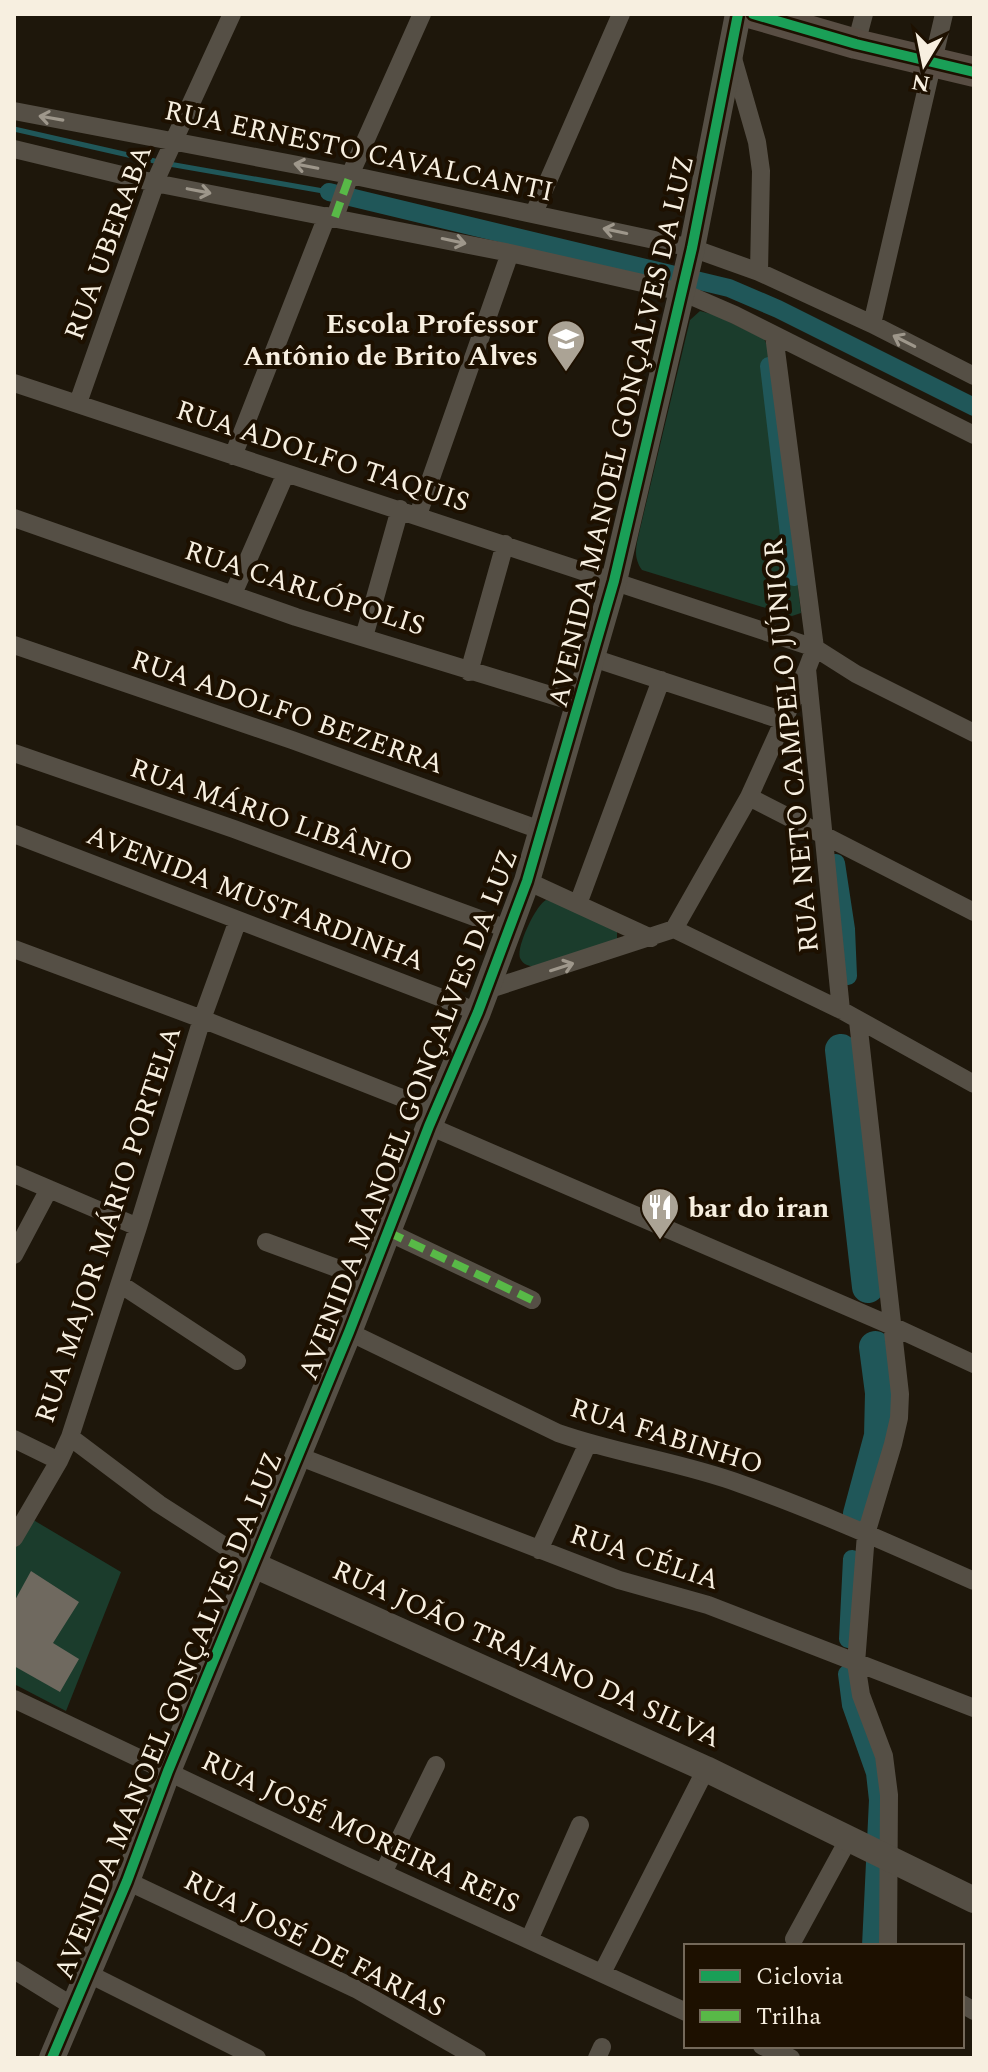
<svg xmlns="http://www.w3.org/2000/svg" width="988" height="2072" font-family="Spectral,serif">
	<rect width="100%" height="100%" fill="#1e170b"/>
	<path fill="#1b3c2c" d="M700,311L715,315L764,339L772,355L801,613L792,616L642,570C633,557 636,547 639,533L690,320Z
		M546,900L556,902L617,930V939L536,967C529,966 523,965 520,958C516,947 536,905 546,900Z
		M30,1518L121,1572L66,1711L14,1684V1547Z"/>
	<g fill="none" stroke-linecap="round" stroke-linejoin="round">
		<path stroke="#205759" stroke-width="5" d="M14,129L159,162
			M169,164L329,192"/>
		<path stroke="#205759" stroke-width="18" d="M329,192L729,288L778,309L974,407
			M769,366L794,577
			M836,863L846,929L848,976
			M848,1639L852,1559
			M847,1674L851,1705L875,1773L878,1800L871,1946"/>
		<path stroke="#205759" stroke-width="32" d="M841,1050L868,1287
			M859,1514L880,1436L881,1393L875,1347"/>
	</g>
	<path fill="#6f695f" d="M31,1571L79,1602L53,1643L79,1659L60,1692L14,1666V1602Z"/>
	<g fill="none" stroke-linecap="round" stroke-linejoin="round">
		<path stroke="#554f45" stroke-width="18" d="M856,44L864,14
			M732,55L757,142L761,171L759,272
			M14,111L350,175L692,248L759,272L872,324L974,376
			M14,149L155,183L510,253L682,292L735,315L974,435
			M534,213L621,14
			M335,217L350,175L422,14
			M872,324L944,14
			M774,335L815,648L807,669L841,1010
			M14,383L815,648L856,674L974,733
			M78,403L159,173L232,14
			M233,456L327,216
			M418,515L510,253
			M14,518L296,617L580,704
			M233,594L286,473
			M364,637L400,509
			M14,645L292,740L543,831
			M593,658L781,720
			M469,672L505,544
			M14,753L234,829L510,930
			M749,797L974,912
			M14,834L478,1012
			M527,881L651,938
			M578,904L661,680
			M674,929L841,1010L974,1084
			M674,929L749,797L807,669
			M14,949L202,1019L435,1111
			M487,990L674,929
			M858,1021L900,1394L899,1418L893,1444L866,1534L856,1663L861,1695L884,1756L889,1795L888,1946
			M429,1126L892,1326L974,1364
			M14,1174L138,1227
			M388,1232L532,1300
			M266,1242L369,1280
			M14,1255L49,1189
			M120,1284L237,1361
			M349,1332L558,1433C618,1454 681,1462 741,1484C820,1512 897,1547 974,1581
			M70,1437L159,1504L254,1565
			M14,1439L59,1461
			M298,1456L619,1580L708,1605L974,1708
			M14,1538L59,1461L70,1437L138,1227L202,1019L238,920
			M539,1550L588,1443
			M14,1699L352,1859L686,2012
			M383,1873L436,1765
			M127,1881L356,1989L477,2058
			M794,1939L848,1840
			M529,1940L580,1825
			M14,1970L74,2007
			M87,1973L257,2058
			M602,1973L706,1769
			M962,2004L974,2011
			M762,2046L791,2058
			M597,2058L602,2047"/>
		<path stroke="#554f45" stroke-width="26" d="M254,1565L706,1769L974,1900
			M52,2058L127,1881L168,1771L349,1332L429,1126L478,1012L527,881L614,581L692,248L738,14"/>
		<path stroke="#584d43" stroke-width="30" d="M753,14L856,44L974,72"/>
		<path stroke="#58b947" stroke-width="8" stroke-dasharray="16 8" stroke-linecap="butt" d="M335,217L350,175
			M388,1232L532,1300"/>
		<defs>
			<path id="cycleway" d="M753,14L856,44L974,72
				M52,2058L127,1881L168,1771L349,1332L429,1126L478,1012L527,881L614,581L692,248L738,14"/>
		</defs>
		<use href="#cycleway" stroke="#1d1000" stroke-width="15"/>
		<use href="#cycleway" stroke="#1a9f57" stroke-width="10"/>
	</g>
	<defs><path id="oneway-shaft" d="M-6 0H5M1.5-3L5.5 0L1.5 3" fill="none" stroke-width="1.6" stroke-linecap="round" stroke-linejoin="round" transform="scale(2)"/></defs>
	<g stroke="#9e978b">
		<use href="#oneway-shaft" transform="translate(51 118) rotate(-170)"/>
		<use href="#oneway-shaft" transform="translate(306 166) rotate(-169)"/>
		<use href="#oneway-shaft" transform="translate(199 191) rotate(11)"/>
		<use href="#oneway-shaft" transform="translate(615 231) rotate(-168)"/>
		<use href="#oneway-shaft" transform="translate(454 241) rotate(12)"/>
		<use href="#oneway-shaft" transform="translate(904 341) rotate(-153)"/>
		<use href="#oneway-shaft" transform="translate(562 967) rotate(-18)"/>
	</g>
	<defs>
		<symbol id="school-pin" viewBox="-11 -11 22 30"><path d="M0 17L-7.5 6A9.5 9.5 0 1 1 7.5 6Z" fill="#aba395" stroke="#1d1000"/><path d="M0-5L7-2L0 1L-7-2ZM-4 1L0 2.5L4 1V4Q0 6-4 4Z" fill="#fff"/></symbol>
		<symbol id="restaurant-pin" viewBox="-11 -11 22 30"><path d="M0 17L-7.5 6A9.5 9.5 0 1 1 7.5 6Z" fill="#aba395" stroke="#1d1000"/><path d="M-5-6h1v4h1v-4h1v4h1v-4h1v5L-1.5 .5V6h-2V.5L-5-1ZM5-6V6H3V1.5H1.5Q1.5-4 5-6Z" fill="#fff"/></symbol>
	</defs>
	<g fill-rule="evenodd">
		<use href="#school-pin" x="544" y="317" width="44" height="60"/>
		<use href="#restaurant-pin" x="638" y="1185" width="44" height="60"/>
	</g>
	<g text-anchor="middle" stroke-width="8" stroke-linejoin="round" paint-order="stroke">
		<g font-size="28" fill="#f7efe0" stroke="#1d1000">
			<text transform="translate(359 150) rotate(12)" y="10">RUA ERNESTO CAVALCANTI</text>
			<text transform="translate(107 242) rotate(-70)" y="10">RUA UBERABA</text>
			<text transform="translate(620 431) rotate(-77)" y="10">AVENIDA MANOEL GONÇALVES DA LUZ</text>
			<text transform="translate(323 455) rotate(18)" y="10">RUA ADOLFO TAQUIS</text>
			<text transform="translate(305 587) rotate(18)" y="10">RUA CARLÓPOLIS</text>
			<text transform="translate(288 711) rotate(19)" y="10">RUA ADOLFO BEZERRA</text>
			<text transform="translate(790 746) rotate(-95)" y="10">RUA NETO CAMPELO JÚNIOR</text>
			<text transform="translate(272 814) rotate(19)" y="10">RUA MÁRIO LIBÂNIO</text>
			<text transform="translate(256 897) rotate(21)" y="10">AVENIDA MUSTARDINHA</text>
			<text transform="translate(407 1114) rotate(-69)" y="10">AVENIDA MANOEL GONÇALVES DA LUZ</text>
			<text transform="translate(107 1224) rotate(-72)" y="10">RUA MAJOR MÁRIO PORTELA</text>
			<text transform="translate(667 1435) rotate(17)" y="10">RUA FABINHO</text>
			<text transform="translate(645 1556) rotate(18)" y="10">RUA CÉLIA</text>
			<text transform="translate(527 1653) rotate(24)" y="10">RUA JOÃO TRAJANO DA SILVA</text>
			<text transform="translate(167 1715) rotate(-68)" y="10">AVENIDA MANOEL GONÇALVES DA LUZ</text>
			<text transform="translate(361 1831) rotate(25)" y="10">RUA JOSÉ MOREIRA REIS</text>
			<text transform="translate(315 1943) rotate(27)" y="10">RUA JOSÉ DE FARIAS</text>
		</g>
		<g font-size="28" font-weight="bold" fill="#f7efe0" stroke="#1d1000" text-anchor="end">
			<text x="538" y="333">Escola Professor<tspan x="538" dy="32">Antônio de Brito Alves</tspan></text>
			<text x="688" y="1217" text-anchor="start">bar do iran</text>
		</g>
	</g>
	<rect width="988" height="2072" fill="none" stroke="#f7efe0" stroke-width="32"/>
	<rect x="684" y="1944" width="280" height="104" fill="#1d1000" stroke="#74695a" stroke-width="2"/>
	<rect x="700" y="1970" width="40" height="12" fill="#1a9f57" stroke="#74695a" stroke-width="2"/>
	<text x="756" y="1984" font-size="24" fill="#f7efe0">Ciclovia</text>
	<rect x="700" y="2010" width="40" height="12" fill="#58b947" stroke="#74695a" stroke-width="2"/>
	<text x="756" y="2024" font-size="24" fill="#f7efe0">Trilha</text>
	<g transform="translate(924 64) rotate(190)" stroke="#1d1000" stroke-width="6" paint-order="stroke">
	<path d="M0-6L14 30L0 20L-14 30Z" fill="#f7efe0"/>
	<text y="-12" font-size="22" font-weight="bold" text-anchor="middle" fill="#f7efe0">N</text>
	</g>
</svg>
